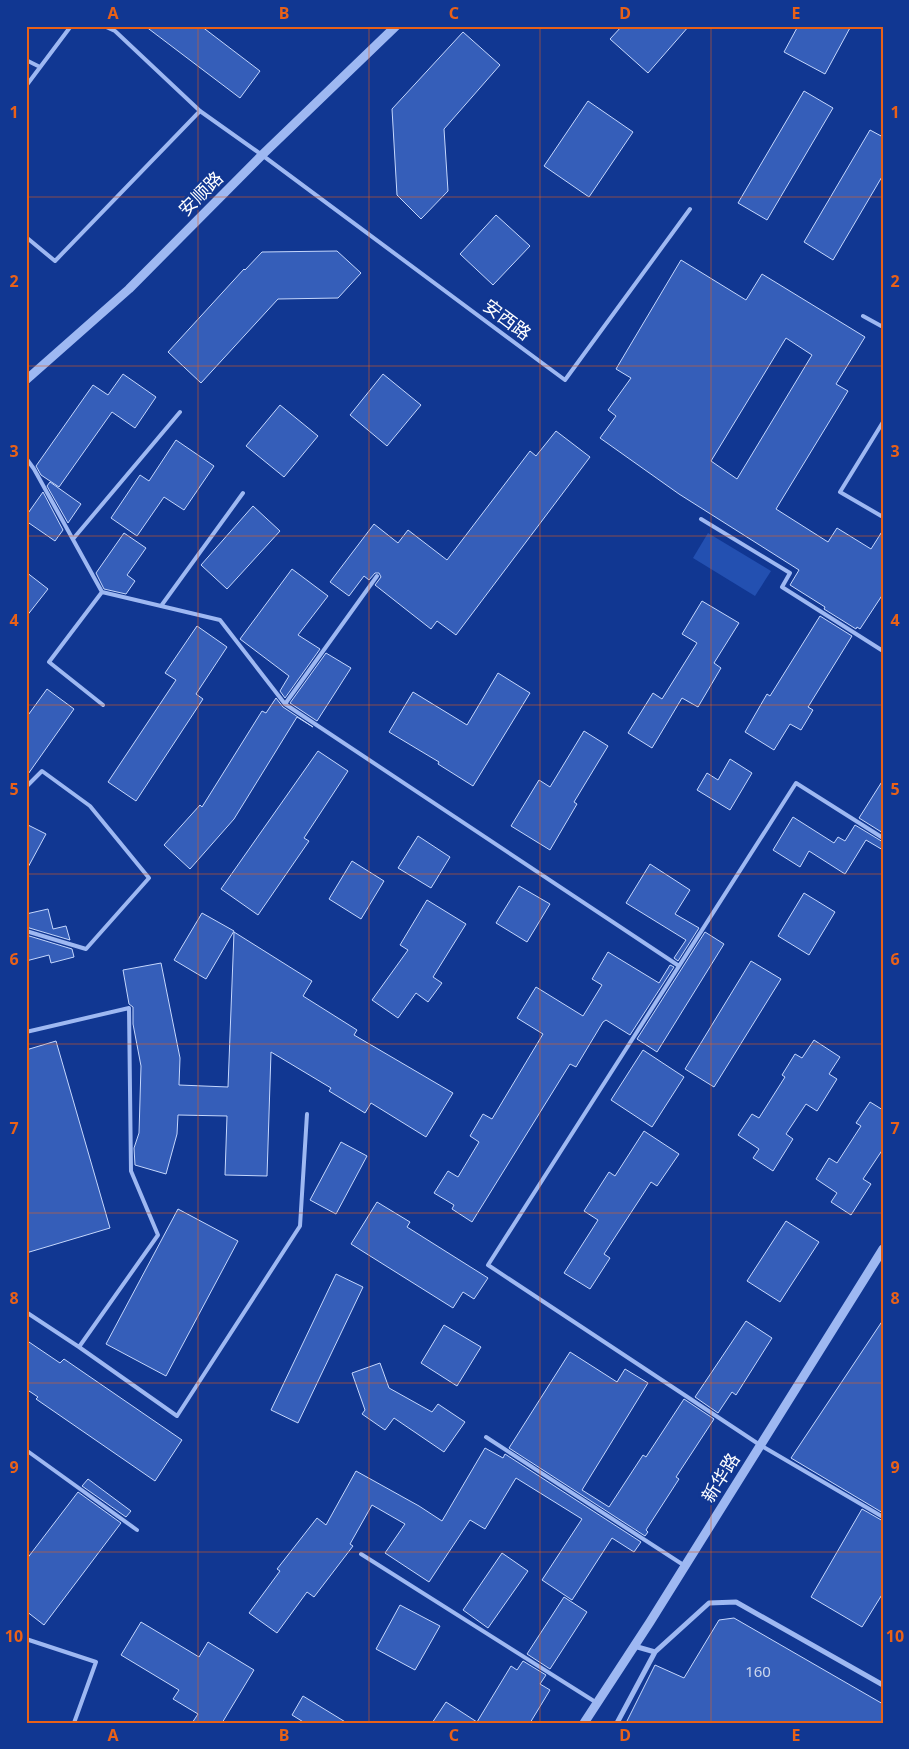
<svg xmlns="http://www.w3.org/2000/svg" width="909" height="1749" font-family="'Noto Sans','Noto Sans SC',sans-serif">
	<rect width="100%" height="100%" fill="#113792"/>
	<path fill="#2350b1" d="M708,533L771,571L755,596L693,558Z"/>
	<path fill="#355eb9" stroke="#c5d7fd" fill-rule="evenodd" d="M145,26H201L260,71L240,98Z
		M622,26H689L648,73L610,39Z
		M798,26H851L825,74L784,52Z
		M463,32L500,65L444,129L448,191L421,219L397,195L392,109Z
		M804,91L833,108L767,220L738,203Z
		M588,101L633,132L589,197L544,166Z
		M870,130L883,137V175L833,260L804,242Z
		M496,215L530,246L493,285L460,254Z
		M337,251L361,273L338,298L278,299L201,383L168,352L244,269L245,270L262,252Z
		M681,260L746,300L762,274L865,337L836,384L848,391L776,509L828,542L837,528L871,549L883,530V594L860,629L857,627L856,629L824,609L825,607L790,585L799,570L679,494L600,438L616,416L608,410L631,378L616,369ZM786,338L812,355L737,479L711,461Z
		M123,374L156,397L135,428L112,412L59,487L41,475L36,466L93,385L108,395Z
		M383,374L421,405L387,446L350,415Z
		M280,405L318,436L284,477L246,446Z
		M556,431L590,457L456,635L437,621L431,629L408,611L375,585L381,577L379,573H375L369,580L364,576L349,596L330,582L374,524L398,543L408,530L447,560L530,451L536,456Z
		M176,440L214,466L184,510L164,497L137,536L111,518L140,475L149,481Z
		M50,482L81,504L68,523L47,486Z
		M43,492L63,530L55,541L26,521V516Z
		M253,506L280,531L227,589L201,565Z
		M124,533L146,548L127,575L135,581L126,594L104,589L96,573Z
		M292,569L328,596L298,635L320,649L285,698L280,691L289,676L240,639Z
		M26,572L48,589L26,617Z
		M702,601L739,623L714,663L721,668L698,707L682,698L652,748L628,733L653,693L662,699L697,643L682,634Z
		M820,616L852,636L808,707L813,710L801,730L790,724L774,750L745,732L767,694L770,696Z
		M197,626L227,647L196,694L203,699L136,801L108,782L176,680L165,673Z
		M326,653L351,668L317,721L290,703Z
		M498,673L530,693L473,786L438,764L439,762L389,732L413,692L467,725Z
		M47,689L74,709L26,777V718Z
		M276,698L283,707L313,727L297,717L234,819L190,869L164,845L200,805L202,807L262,711L266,713Z
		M584,731L608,746L574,802L577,804L550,850L511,826L539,780L550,787Z
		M318,751L348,771L304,838L309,841L258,915L221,889Z
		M730,759L752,773L730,810L697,790L707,773L718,780Z
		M883,780V833L859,818Z
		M793,817L834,843L838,837L845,841L855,825L883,842V850L866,840L845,874L809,851L800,867L773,850Z
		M26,824L46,834L26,871Z
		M418,836L450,857L431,888L398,868Z
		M352,861L384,881L361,919L329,899Z
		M650,864L690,890L675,914L699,928L678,961L674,958L686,940L626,903Z
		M519,886L550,904L527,942L496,923Z
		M804,893L835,912L809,955L778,936Z
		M427,900L466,924L433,977L442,983L428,1002L416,993L398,1018L372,1000L408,950L400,945Z
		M48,909L53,929L66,926L70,940L26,927V914Z
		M202,913L234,931L206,979L174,960Z
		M234,932L312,981L303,996L357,1030L354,1035L453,1093L426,1137L371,1103L365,1113L329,1091L331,1088L271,1052L267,1176L225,1175L227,1116L178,1115L177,1134L166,1174L135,1165L134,1148L139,1133L141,1066L133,1024V1007L129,1004L123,970L161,963L180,1058L179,1085L228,1087Z
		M705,932L724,944L657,1052L637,1039Z
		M26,935L72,949L74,957L51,963L49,955L26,961Z
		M608,952L659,983L670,965L674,967L630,1035L606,1020L603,1022L576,1067L570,1064L472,1222L452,1209L454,1205L434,1193L448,1171L458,1177L479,1142L470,1136L483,1114L492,1119L543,1034L517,1018L536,987L583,1016L602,985L592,979Z
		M751,961L781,979L714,1087L685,1069Z
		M814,1040L840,1057L829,1074L837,1079L817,1111L806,1104L786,1134L793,1139L773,1171L753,1158L759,1149L738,1135L752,1114L759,1118L785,1077L782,1075L795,1054L802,1058Z
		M56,1041L110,1228L26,1253V1050Z
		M643,1050L684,1077L652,1127L611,1100Z
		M870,1102L883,1110V1149L863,1179L871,1184L851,1215L831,1202L837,1193L816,1179L829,1158L837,1163L861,1126L856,1123Z
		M644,1131L679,1154L657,1186L651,1182L604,1254L610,1258L590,1289L564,1273L598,1220L584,1211L609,1172L615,1176Z
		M341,1142L367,1156L336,1214L310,1200Z
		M377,1202L410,1222L407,1227L488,1278L474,1299L463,1292L453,1308L351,1244Z
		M178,1209L238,1241L166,1376L106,1344Z
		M786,1221L819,1242L780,1302L747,1281Z
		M336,1274L363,1287L298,1423L271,1410Z
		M883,1320V1513L791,1458Z
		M746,1321L772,1338L736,1395L732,1392L718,1413L695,1397Z
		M444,1325L481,1347L457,1386L421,1363Z
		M26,1340L60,1363L64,1359L182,1440L155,1481L36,1399L38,1397L26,1389Z
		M570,1352L617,1382L625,1369L648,1383L582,1490L609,1507L643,1455L646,1457L684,1399L714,1419L676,1477L679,1479L646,1530L648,1532L645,1536L509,1448Z
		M380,1363L389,1388L432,1412L438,1404L465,1422L444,1452L394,1418L385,1430L362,1414L365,1410L352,1373Z
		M485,1448L503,1458L505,1454L641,1542L634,1552L612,1538L572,1600L542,1580L582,1519L516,1478L485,1529L470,1520L429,1582L385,1553L405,1524L372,1505L350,1544L353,1546L314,1597L307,1592L277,1633L249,1613L280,1571L277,1569L317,1518L326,1525L356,1471L419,1506L442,1521Z
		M88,1479L131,1511L126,1517L82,1486Z
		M78,1492L121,1523L44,1625L26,1611V1560Z
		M862,1509L883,1521V1593L862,1627L811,1597Z
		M502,1553L528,1571L488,1628L463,1610Z
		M564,1597L587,1612L550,1669L527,1654Z
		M400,1605L440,1626L415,1670L376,1649Z
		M734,1618L883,1704V1723H626L655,1665L684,1678L719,1620Z
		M141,1622L199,1657L208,1642L254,1670L222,1723H192L198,1714L173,1699L179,1690L121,1655Z
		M523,1661L546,1675L540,1684L550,1690L530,1723H432L446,1702L477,1722L511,1666L517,1670Z
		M303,1696L347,1723H305L292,1715Z"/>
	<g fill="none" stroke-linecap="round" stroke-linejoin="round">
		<path stroke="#9eb8f2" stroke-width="4" d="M104,26L115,31L200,111L262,155L565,380L690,209
			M26,60L40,67
			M26,86L71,26
			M26,237L55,261L200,111
			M863,316L883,327
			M883,422L840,492L883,517
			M26,458L34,469L102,592L220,620L285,704L679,966
			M701,519L790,573L782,587L883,651
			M73,539L180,412
			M102,592L49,662L103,705
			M161,606L243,493
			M285,704L377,576
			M26,787L42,771L90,806L149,878L86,949L26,931
			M883,838L796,783L488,1265L760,1445L883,1517
			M26,1032L129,1008L131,1171L158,1235L79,1347L26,1312
			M79,1347L177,1416L300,1226L307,1114
			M486,1437L685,1566
			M26,1450L137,1530
			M361,1554L597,1703
			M26,1639L96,1662L74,1723"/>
		<path stroke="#9eb8f2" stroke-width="5" d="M634,1646L655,1652L709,1603L736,1602L883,1685
			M617,1723L655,1652"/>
		<path stroke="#9eb8f2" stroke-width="9" d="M26,380L129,289L262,155L396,26
			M584,1723L650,1622L883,1249"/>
	</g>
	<path fill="none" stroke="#e96118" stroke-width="1" stroke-opacity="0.55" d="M198,26V1723M369,26V1723M540,26V1723M711,26V1723M26,197H883M26,366H883M26,536H883M26,705H883M26,874H883M26,1044H883M26,1213H883M26,1383H883M26,1552H883"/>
	<g text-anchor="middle" stroke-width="5" stroke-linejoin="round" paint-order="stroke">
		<g font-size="15" fill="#ccd7ee">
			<text x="758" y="1677">160</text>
		</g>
		<g font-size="18" fill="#fff" stroke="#113792">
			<text transform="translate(201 194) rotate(-45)" y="6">安顺路</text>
			<text transform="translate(507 320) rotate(37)" y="6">安西路</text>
			<text transform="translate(721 1478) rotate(-58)" y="6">新华路</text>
		</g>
	</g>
	<rect width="909" height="1749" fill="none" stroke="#113792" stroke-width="55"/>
	<rect x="28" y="28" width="854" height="1694" fill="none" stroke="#e96118" stroke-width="2"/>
	<g font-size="16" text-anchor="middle" font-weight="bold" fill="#e96118">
		<text x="113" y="19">A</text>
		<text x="284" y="19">B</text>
		<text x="454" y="19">C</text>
		<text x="625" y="19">D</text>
		<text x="796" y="19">E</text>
		<text x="14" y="118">1</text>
		<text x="895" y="118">1</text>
		<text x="14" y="287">2</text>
		<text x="895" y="287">2</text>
		<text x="14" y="457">3</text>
		<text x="895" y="457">3</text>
		<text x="14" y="626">4</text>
		<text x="895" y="626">4</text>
		<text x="14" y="795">5</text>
		<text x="895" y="795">5</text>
		<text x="14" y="965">6</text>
		<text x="895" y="965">6</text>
		<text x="14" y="1134">7</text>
		<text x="895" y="1134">7</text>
		<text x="14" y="1304">8</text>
		<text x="895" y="1304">8</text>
		<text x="14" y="1473">9</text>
		<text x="895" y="1473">9</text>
		<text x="14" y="1642">10</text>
		<text x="895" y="1642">10</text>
		<text x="113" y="1741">A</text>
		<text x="284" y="1741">B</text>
		<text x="454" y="1741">C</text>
		<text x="625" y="1741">D</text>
		<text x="796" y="1741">E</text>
	</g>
</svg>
